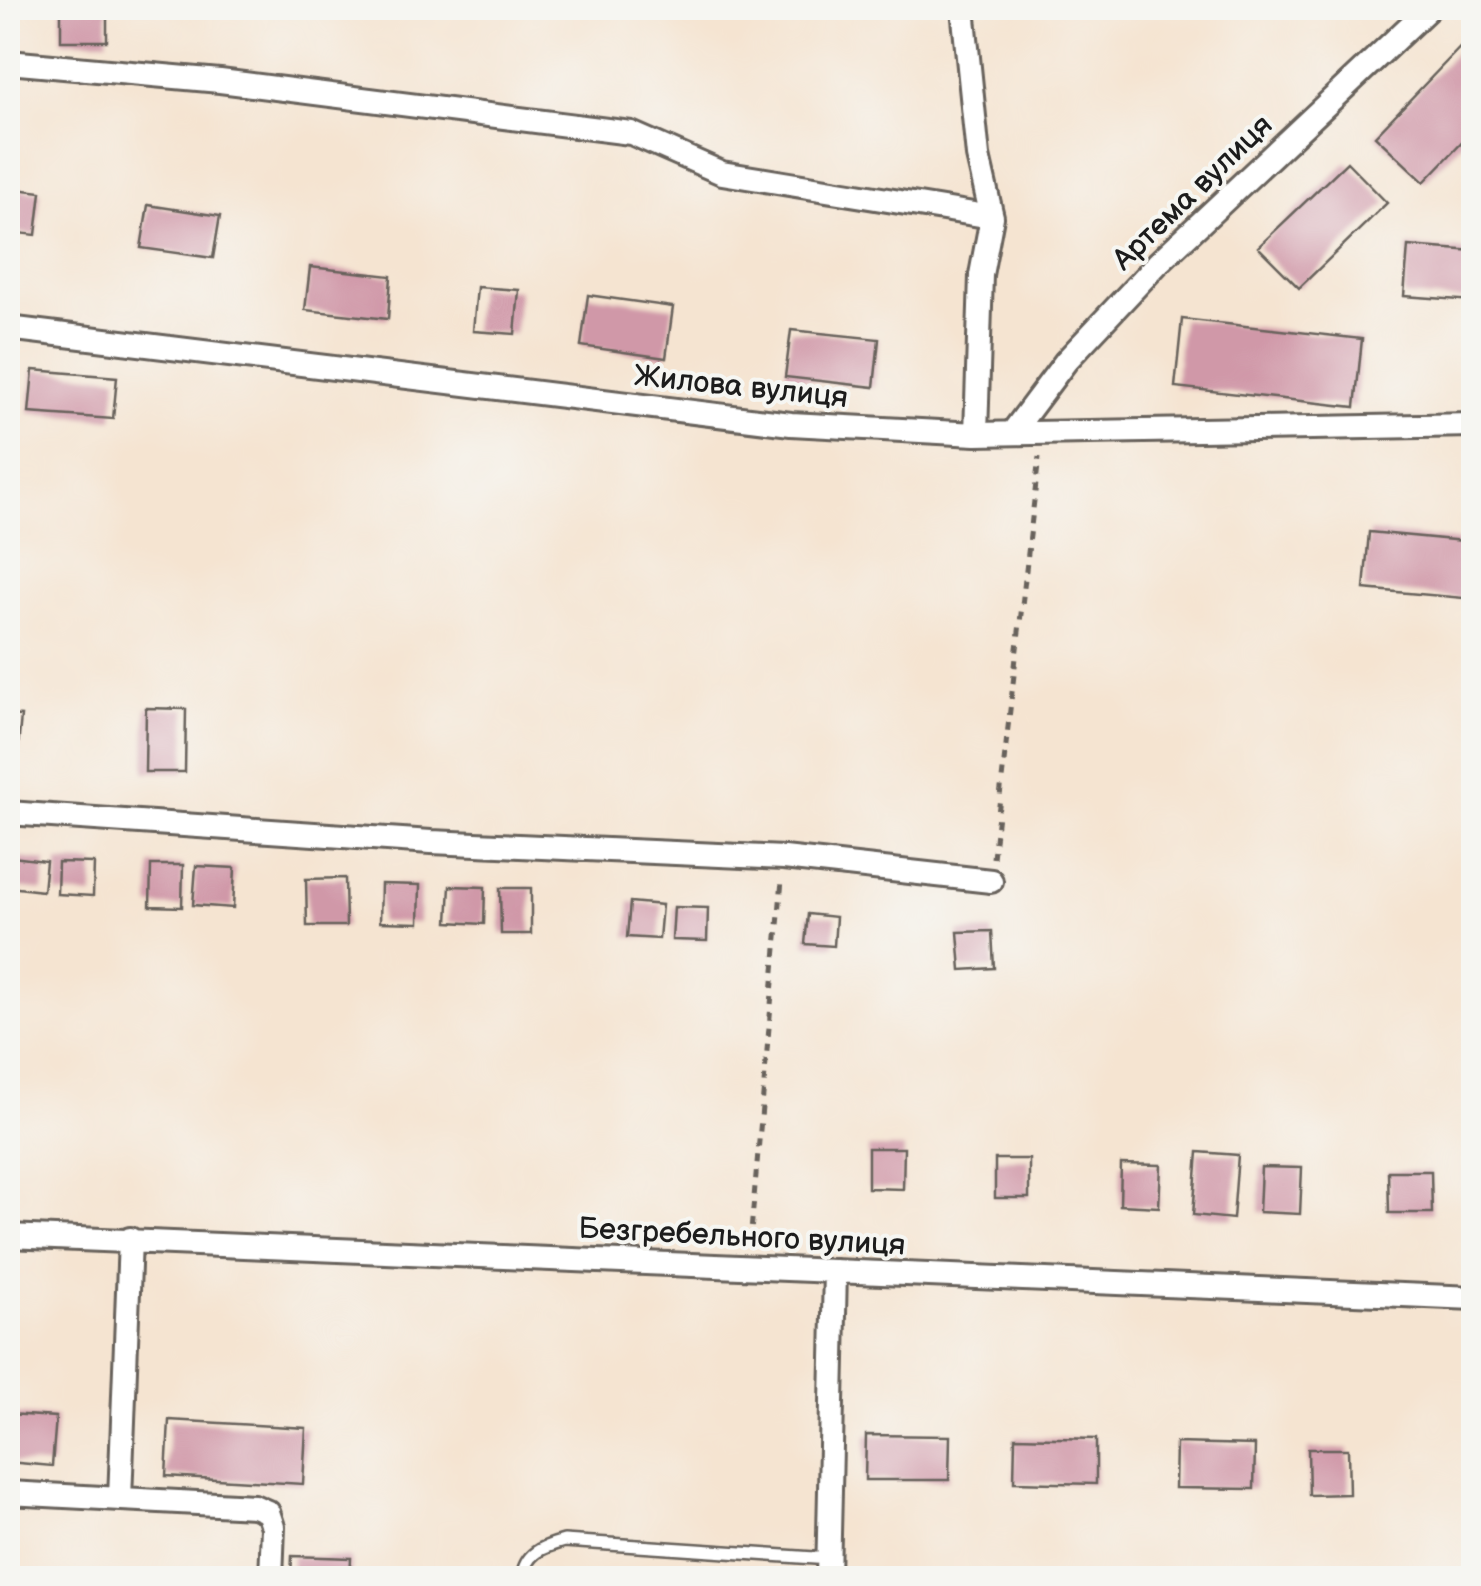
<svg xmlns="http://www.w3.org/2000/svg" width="1481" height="1586" font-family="'Balsamiq Sans',sans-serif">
	<rect width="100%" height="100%" fill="#f6f6f2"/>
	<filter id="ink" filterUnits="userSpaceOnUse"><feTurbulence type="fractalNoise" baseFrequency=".01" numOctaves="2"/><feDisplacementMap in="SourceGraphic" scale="20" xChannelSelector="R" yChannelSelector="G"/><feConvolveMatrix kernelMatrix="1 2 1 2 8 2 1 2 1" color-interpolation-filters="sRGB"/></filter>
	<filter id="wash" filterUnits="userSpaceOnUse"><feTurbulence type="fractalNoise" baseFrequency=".0048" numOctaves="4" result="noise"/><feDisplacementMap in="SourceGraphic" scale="40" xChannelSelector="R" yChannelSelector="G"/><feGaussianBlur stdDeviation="2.25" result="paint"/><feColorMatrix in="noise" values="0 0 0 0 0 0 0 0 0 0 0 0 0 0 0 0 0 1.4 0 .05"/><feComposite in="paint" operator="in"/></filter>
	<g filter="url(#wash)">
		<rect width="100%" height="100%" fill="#f5e4d1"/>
		<g id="blocks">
			<path fill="#d098a8" d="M61,8H107V41H61Z
				M1474,33V130L1424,182L1375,136Z
				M1347,162L1387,203L1299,288L1258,247Z
				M8,188L41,192L36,235L8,232Z
				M148,205L220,216L213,258L141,248Z
				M1408,246L1474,251V301L1404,296Z
				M310,267L391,276L388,319L305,310Z
				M477,287L519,290L515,334L473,331Z
				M588,295L673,307L666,358L581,346Z
				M1182,319L1362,339L1355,407L1175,387Z
				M791,330L879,339L874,387L785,377Z
				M33,370L117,377L113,419L29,413Z
				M1369,532L1474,542V599L1364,589Z
				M146,708L186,709L185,772H145Z
				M8,715L21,716L16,769H8Z
				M12,857L46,861L43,891L9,887Z
				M58,862L94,863L93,896L57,894Z
				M151,865H183L182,907L150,906Z
				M196,866L235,868L233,908L193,905Z
				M345,878L346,926H307L306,879Z
				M381,884L420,885L419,923L380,922Z
				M450,886L485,887L484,924L448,922Z
				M500,888H531V934H501Z
				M630,902L662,905L659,939L627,937Z
				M674,907L708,908L707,941L672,940Z
				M808,914L836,917L834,946L805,944Z
				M992,931L994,968L961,970L958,932Z
				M868,1148H904L903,1189L868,1188Z
				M1198,1152L1238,1155L1233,1219L1193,1215Z
				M995,1159H1029V1198H995Z
				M1121,1164L1161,1165L1159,1207L1120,1205Z
				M1261,1167L1302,1168L1300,1214L1259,1212Z
				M1388,1171H1431L1432,1213H1389Z
				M8,1414L56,1417L52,1466L8,1462Z
				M169,1420L306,1428L303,1484L166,1476Z
				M866,1435L950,1436L949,1480H865Z
				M1015,1437L1096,1439V1484L1014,1482Z
				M1176,1443L1255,1445L1254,1489L1175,1488Z
				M1308,1449H1348L1349,1494L1309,1495Z
				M292,1556L351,1558L350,1578H291Z"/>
		</g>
	</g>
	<g filter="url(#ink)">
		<use href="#blocks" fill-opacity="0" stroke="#68625b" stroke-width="2.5"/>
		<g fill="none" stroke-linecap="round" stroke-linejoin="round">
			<defs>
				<path id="service" d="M522,1578C525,1553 542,1547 564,1541L830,1559"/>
				<path id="minor" d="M963,8L978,156L992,217L981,275L976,434
					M8,62L220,81L631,133L722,173L992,217
					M8,328L791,424L976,434L1474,425
					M1012,433L1066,361L1158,263L1429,8
					M8,813L431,842L784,858L991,881
					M8,1236L1474,1298
					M8,1493L254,1506L268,1512L273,1527L271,1578
					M120,1499L130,1239
					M828,1578L835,1271"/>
			</defs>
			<use href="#service" stroke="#68625b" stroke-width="16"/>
			<use href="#minor" stroke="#68625b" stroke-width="28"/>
			<path stroke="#68625b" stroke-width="5" stroke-dasharray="8 8" stroke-linecap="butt" d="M993,858L1039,457
				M750,1243L782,880"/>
			<use href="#service" stroke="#fff" stroke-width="11"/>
			<use href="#minor" stroke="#fff" stroke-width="22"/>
		</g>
	</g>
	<g text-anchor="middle" stroke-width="8" stroke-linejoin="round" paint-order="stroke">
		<g font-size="30" fill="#1c1c1c" stroke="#f6f6f2">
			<text transform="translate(1192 192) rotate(-44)" y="10">Артема вулиця</text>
			<text transform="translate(741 386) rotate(6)" y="10">Жилова вулиця</text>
			<text transform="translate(742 1236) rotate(3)" y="10">Безгребельного вулиця</text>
		</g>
	</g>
	<rect width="1481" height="1586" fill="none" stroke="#f6f6f2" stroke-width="40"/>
</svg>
